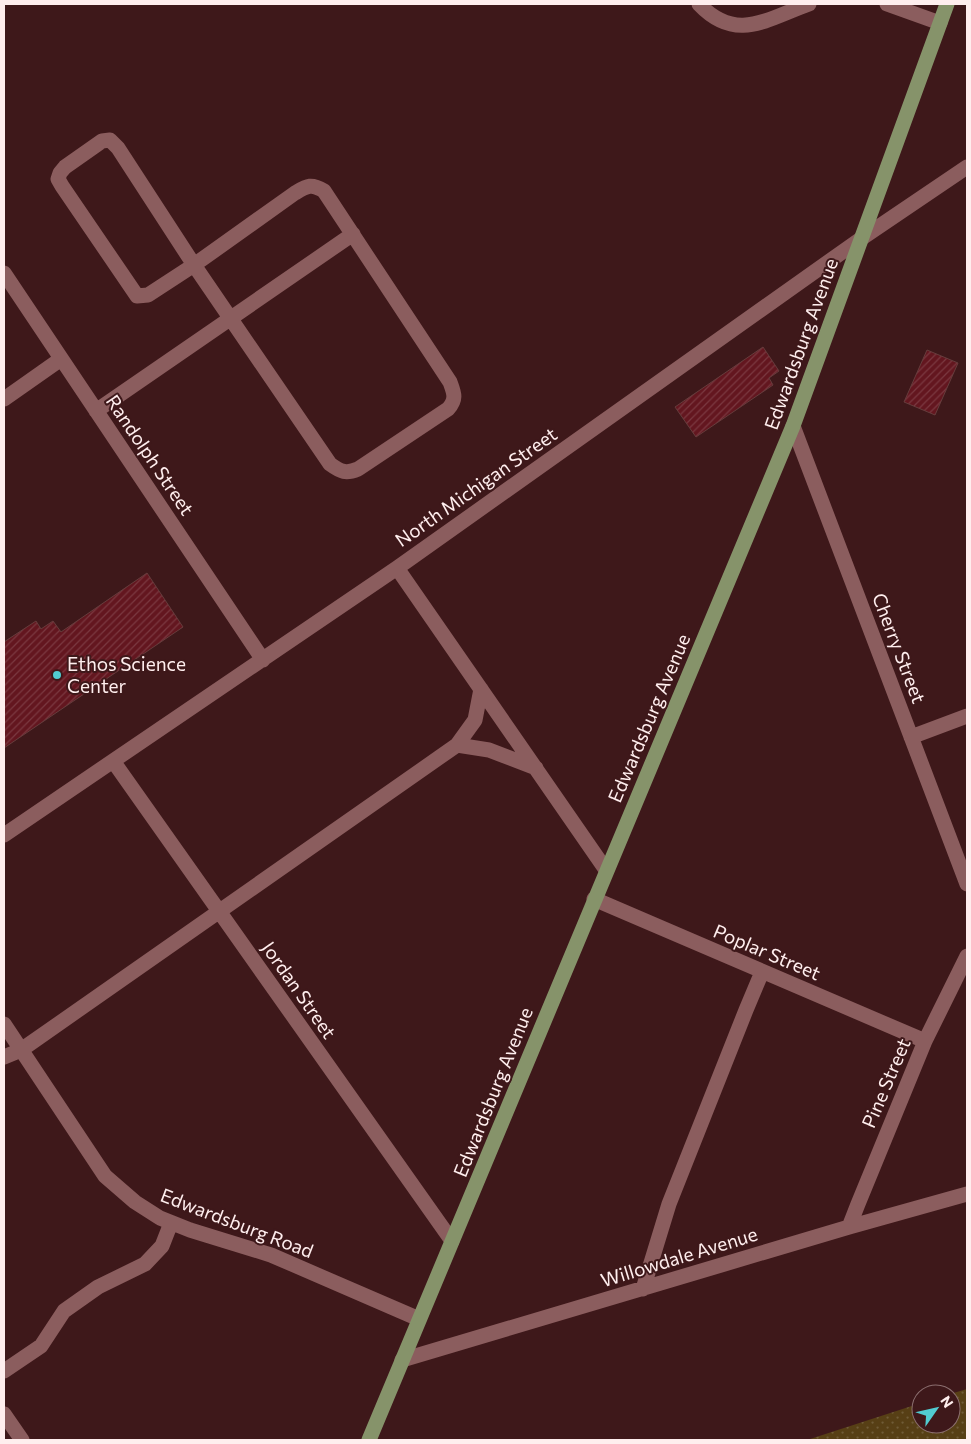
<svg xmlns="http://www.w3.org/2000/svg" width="971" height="1444" font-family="Commissioner,sans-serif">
	<defs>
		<pattern id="grass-dots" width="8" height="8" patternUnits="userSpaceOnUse" patternTransform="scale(1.25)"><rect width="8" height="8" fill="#573f15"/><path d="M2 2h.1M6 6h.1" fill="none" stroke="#705b37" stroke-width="1.8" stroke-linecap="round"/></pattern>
		<pattern id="building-hatch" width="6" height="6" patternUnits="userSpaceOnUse" patternTransform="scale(1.25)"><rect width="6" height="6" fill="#63161f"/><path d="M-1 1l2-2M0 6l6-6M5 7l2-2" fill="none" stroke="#7a3840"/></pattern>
	</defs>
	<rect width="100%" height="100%" fill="#3e181a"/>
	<path fill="url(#grass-dots)" d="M967,1389V1440H807L921,1403V1424H951L950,1394Z"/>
	<path fill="url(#building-hatch)" stroke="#663c3c" d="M763,347L779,371L769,378L773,385L696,437L675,407Z
		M927,350L958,363L935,415L904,402Z
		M147,573L183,627L4,748V642L36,621L41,629L53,621L61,632Z"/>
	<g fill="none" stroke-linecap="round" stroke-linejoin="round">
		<path stroke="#8b5d5e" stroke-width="15" d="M699,4C736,43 767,19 809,4
			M887,4L940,23
			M62,186L58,179L60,173L65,167L102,141L110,140L118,148L194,265L330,464C341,472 346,474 358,469L448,409C457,399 454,393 450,382L324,191C311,183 307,186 295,193L194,265L148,295L137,296L62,186
			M4,273L263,660
			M4,399L61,359
			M96,411L353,234
			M793,426L967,884
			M397,568L606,870
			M911,737L967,716
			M457,745L489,750L536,768
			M113,761L452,1241
			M4,835L397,568L862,238L967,167
			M594,899L925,1041
			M4,1024L105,1176L135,1202L160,1218L190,1230L271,1255L419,1319
			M4,1057L21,1050L457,745L475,720L481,689
			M849,1227L858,1204L925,1041L967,956
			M643,1289L669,1204L746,1010L762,972
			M402,1360L849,1227L967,1194
			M4,1371L41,1346L64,1311L98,1287L145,1264L162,1246L171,1223
			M4,1414L22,1440"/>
		<path stroke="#86936a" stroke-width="15" d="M369,1440L793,426L947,4"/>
	</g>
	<circle fill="#51ccd1" stroke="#3e181a" stroke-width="2" cx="57" cy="675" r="5"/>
	<g text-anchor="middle" stroke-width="4" stroke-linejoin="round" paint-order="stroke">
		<g font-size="19" fill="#fee" stroke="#3e181a">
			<text transform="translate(801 344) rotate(-70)" y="7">Edwardsburg Avenue</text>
			<text transform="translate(150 455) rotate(56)" y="7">Randolph Street</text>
			<text transform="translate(476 487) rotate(-35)" y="7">North Michigan Street</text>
			<text transform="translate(899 648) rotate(69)" y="7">Cherry Street</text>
			<text transform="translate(649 718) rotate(-67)" y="7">Edwardsburg Avenue</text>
			<text transform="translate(767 952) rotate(23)" y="7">Poplar Street</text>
			<text transform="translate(299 990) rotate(55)" y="7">Jordan Street</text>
			<text transform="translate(886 1083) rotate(-67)" y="7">Pine Street</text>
			<text transform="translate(493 1092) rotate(-68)" y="7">Edwardsburg Avenue</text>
			<text transform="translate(237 1223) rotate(21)" y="7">Edwardsburg Road</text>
			<text transform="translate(679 1257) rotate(-17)" y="7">Willowdale Avenue</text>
		</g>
		<g font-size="19" fill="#fee" stroke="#3e181a" text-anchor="start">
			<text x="67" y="671">Ethos Science<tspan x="67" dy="22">Center</tspan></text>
		</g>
	</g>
	<rect width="971" height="1444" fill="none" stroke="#ffeeee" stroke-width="10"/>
	<g transform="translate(936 1409) rotate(56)"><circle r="24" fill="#3e181a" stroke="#8b6e6f"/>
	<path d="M0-4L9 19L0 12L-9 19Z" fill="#51ccd1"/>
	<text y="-8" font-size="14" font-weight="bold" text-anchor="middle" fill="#ffeeee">N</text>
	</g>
</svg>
